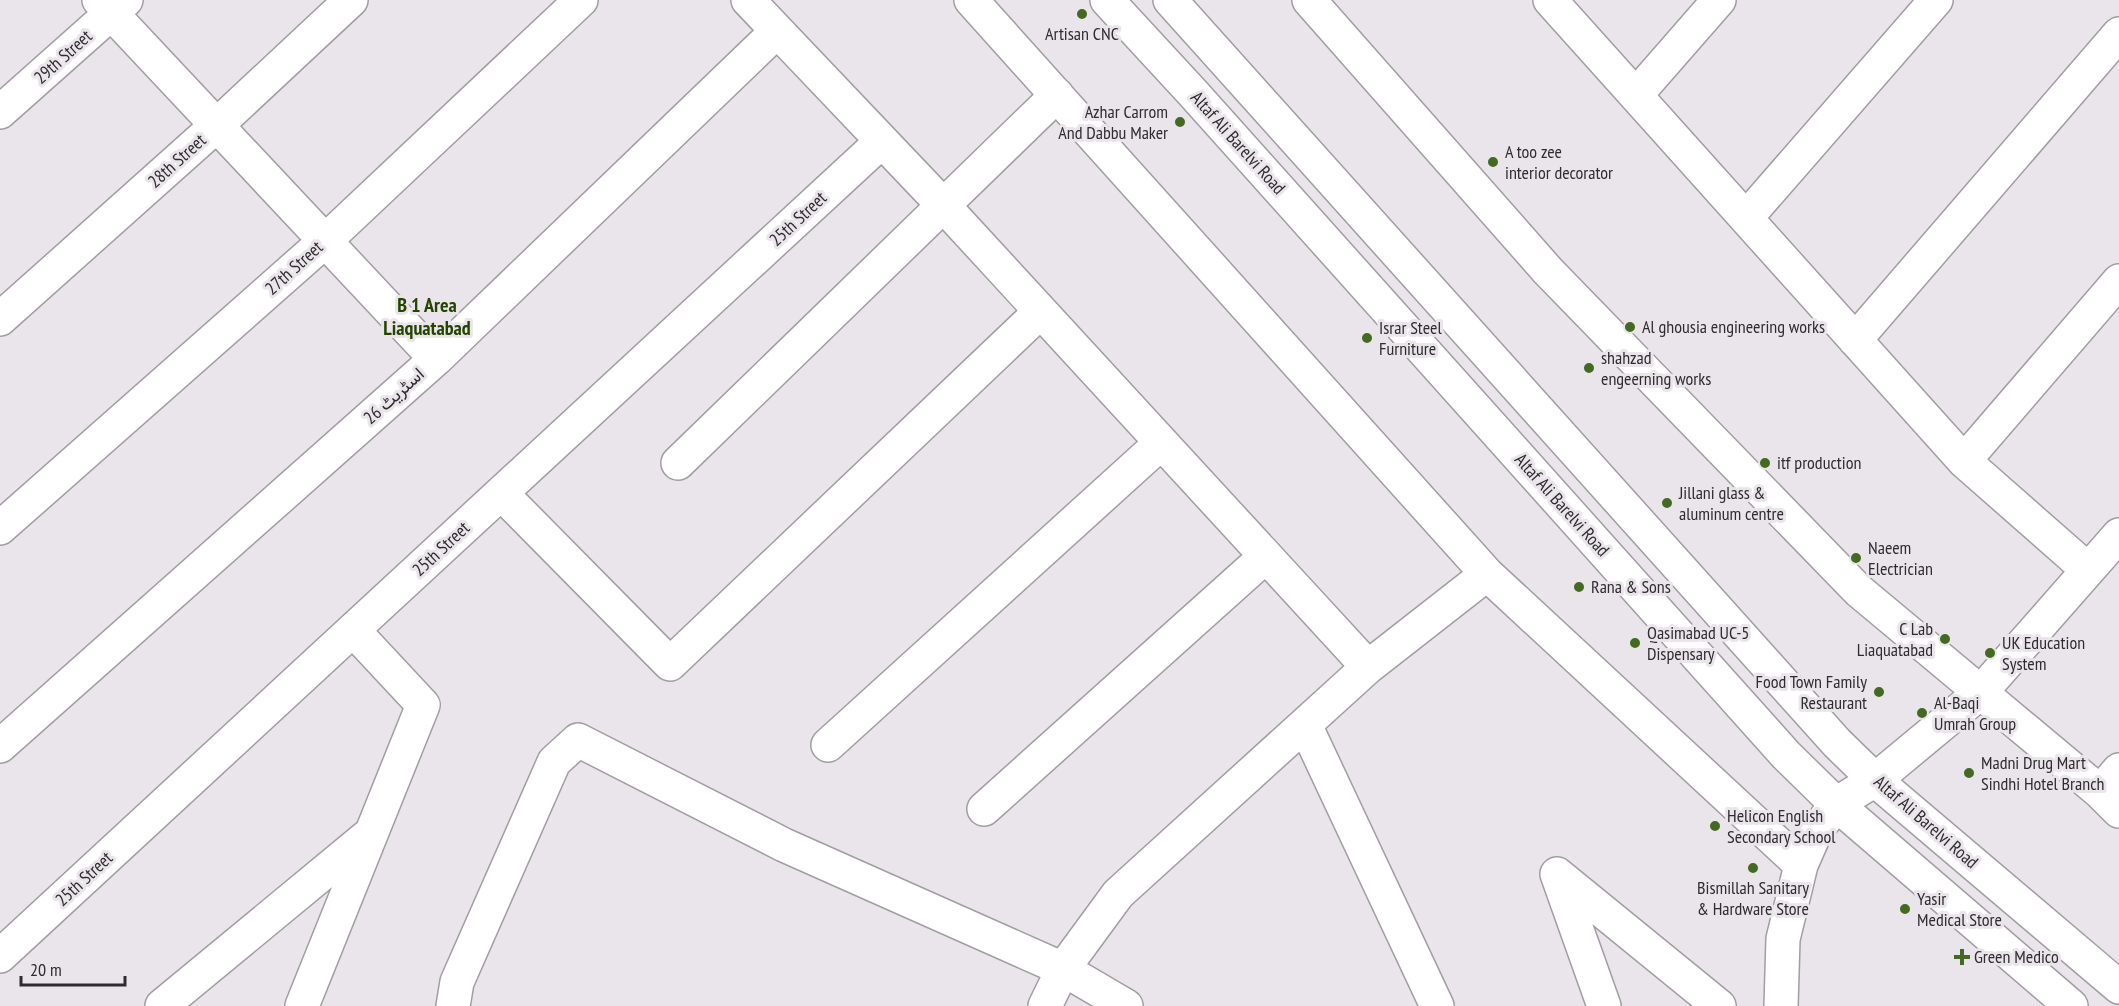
<svg xmlns="http://www.w3.org/2000/svg" width="2119" height="1006" font-family="'PT Sans Narrow',Vazirmatn,sans-serif">
	<rect width="100%" height="100%" fill="#eae5ea"/>
	<g fill="none" stroke-linecap="round" stroke-linejoin="round">
		<defs>
			<path id="minor" d="M99,0L436,359
				M748,0L943,205L1368,667
				M971,0L1487,574L1801,865
				M1309,0L1548,271L1859,591L2100,792L2119,811
				M1550,0L1964,461L2088,570
				M1636,95L1719,0
				M0,112L126,0
				M1746,218L1936,0
				M0,319L216,126L351,0
				M1855,340L2119,34
				M1964,461L2119,281
				M678,463L1057,95
				M501,493L670,664L1040,312
				M0,528L325,241L581,0
				M1305,725L1437,1006
				M828,745L1161,443
				M0,746L436,359L776,32
				M2100,792L2119,770
				M984,809L1266,556
				M1557,874L1719,1006
				M1557,874L1604,1006
				M0,956L881,142
				M162,1006L369,835
				M302,1006L423,705L353,630
				M453,1006L457,982L554,762L578,740L784,845L1063,969L1126,1006
				M1045,1006L1063,969L1118,894L1368,667L1487,574
				M1781,1006L1783,939L1801,865L1815,833L1836,804L1875,780L1981,692L2119,535"/>
			<path id="major" d="M1107,0L1192,92L1786,755L1836,804L2071,1006
				M1170,0L1837,743L1875,780L2119,987"/>
		</defs>
		<use href="#minor" stroke="#a29da2" stroke-width="36"/>
		<use href="#major" stroke="#a29da2" stroke-width="36"/>
		<use href="#minor" stroke="#fff" stroke-width="33"/>
		<use href="#major" stroke="#fff" stroke-width="33"/>
	</g>
	<g fill="#446922" stroke="#eae5ea" stroke-width="2">
		<circle cx="1082" cy="14" r="6"/>
		<circle cx="1180" cy="122" r="6"/>
		<circle cx="1493" cy="162" r="6"/>
		<circle cx="1630" cy="327" r="6"/>
		<circle cx="1367" cy="338" r="6"/>
		<circle cx="1589" cy="368" r="6"/>
		<circle cx="1765" cy="463" r="6"/>
		<circle cx="1667" cy="503" r="6"/>
		<circle cx="1856" cy="558" r="6"/>
		<circle cx="1579" cy="587" r="6"/>
		<circle cx="1945" cy="639" r="6"/>
		<circle cx="1635" cy="643" r="6"/>
		<circle cx="1990" cy="653" r="6"/>
		<circle cx="1879" cy="692" r="6"/>
		<circle cx="1922" cy="713" r="6"/>
		<circle cx="1969" cy="773" r="6"/>
		<circle cx="1715" cy="826" r="6"/>
		<circle cx="1753" cy="868" r="6"/>
		<circle cx="1905" cy="909" r="6"/>
		<path d="M1959 948h6v6h6v6h-6v6h-6v-6h-6v-6h6z"/>
	</g>
	<g text-anchor="middle" stroke-width="6" stroke-linejoin="round" paint-order="stroke">
		<g font-size="18" fill="#2e2c2e" stroke="#eae5ea" text-anchor="start">
			<text x="1082" y="40" text-anchor="middle">Artisan CNC</text>
			<text x="1168" y="118" text-anchor="end">Azhar Carrom<tspan x="1168" dy="21">And Dabbu Maker</tspan></text>
			<text x="1505" y="158">A too zee<tspan x="1505" dy="21">interior decorator</tspan></text>
			<text x="1642" y="333">Al ghousia engineering works</text>
			<text x="1379" y="334">Israr Steel<tspan x="1379" dy="21">Furniture</tspan></text>
			<text x="1601" y="364">shahzad<tspan x="1601" dy="21">engeerning works</tspan></text>
			<text x="1777" y="469">itf production</text>
			<text x="1679" y="499">Jillani glass &amp;<tspan x="1679" dy="21">aluminum centre</tspan></text>
			<text x="1868" y="554">Naeem<tspan x="1868" dy="21">Electrician</tspan></text>
			<text x="1591" y="593">Rana &amp; Sons</text>
			<text x="1933" y="635" text-anchor="end">C Lab<tspan x="1933" dy="21">Liaquatabad</tspan></text>
			<text x="1647" y="639">Qasimabad UC-5<tspan x="1647" dy="21">Dispensary</tspan></text>
			<text x="2002" y="649">UK Education<tspan x="2002" dy="21">System</tspan></text>
			<text x="1867" y="688" text-anchor="end">Food Town Family<tspan x="1867" dy="21">Restaurant</tspan></text>
			<text x="1934" y="709">Al-Baqi<tspan x="1934" dy="21">Umrah Group</tspan></text>
			<text x="1981" y="769">Madni Drug Mart<tspan x="1981" dy="21">Sindhi Hotel Branch</tspan></text>
			<text x="1727" y="822">Helicon English<tspan x="1727" dy="21">Secondary School</tspan></text>
			<text x="1753" y="894" text-anchor="middle">Bismillah Sanitary<tspan x="1753" dy="21">&amp; Hardware Store</tspan></text>
			<text x="1917" y="905">Yasir<tspan x="1917" dy="21">Medical Store</tspan></text>
			<text x="1974" y="963">Green Medico</text>
		</g>
		<g font-size="18" fill="#2e2c2e" stroke="#eae5ea">
			<text transform="translate(63 57) rotate(-42)" y="6">29th Street</text>
			<text transform="translate(1238 143) rotate(48)" y="6">Altaf Ali Barelvi Road</text>
			<text transform="translate(177 161) rotate(-42)" y="6">28th Street</text>
			<text transform="translate(798 219) rotate(-43)" y="6">25th Street</text>
			<text transform="translate(294 268) rotate(-42)" y="6">27th Street</text>
			<text transform="translate(394 396) rotate(-42)" y="6">اسٹریٹ 26</text>
			<text transform="translate(1562 505) rotate(48)" y="6">Altaf Ali Barelvi Road</text>
			<text transform="translate(441 549) rotate(-43)" y="6">25th Street</text>
			<text transform="translate(1926 822) rotate(41)" y="6">Altaf Ali Barelvi Road</text>
			<text transform="translate(84 879) rotate(-43)" y="6">25th Street</text>
		</g>
		<g font-size="20" font-weight="bold" fill="#244500" stroke="#eae5ea">
			<text x="427" y="312">B 1 Area<tspan x="427" dy="23">Liaquatabad</tspan></text>
		</g>
	</g>
	<path d="M21 976v9h104v-9" fill="none" stroke="#2e2c2e" stroke-width="3"/>
	<text x="30" y="976" font-size="18" fill="#2e2c2e" stroke="#eae5ea" stroke-width="4.5" paint-order="stroke">20 m</text>
</svg>
